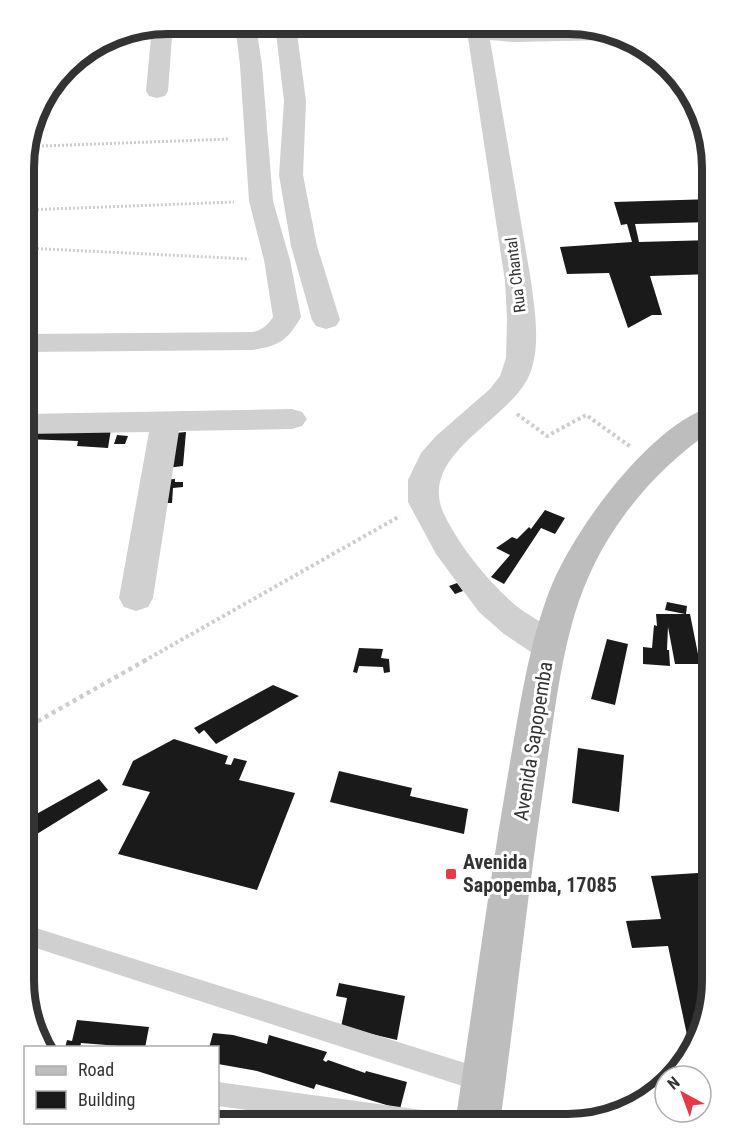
<svg xmlns="http://www.w3.org/2000/svg" width="737" height="1148" font-family="'Roboto Condensed',sans-serif">
	<rect width="100%" height="100%" fill="#fff"/>
	<path fill="#1a1a1a" d="M713,199V222L635,224L639,242L713,240V274L650,276L662,315H652L628,328L609,273L567,274L560,247L632,242L627,224L621,225L614,202Z
		M25,428L55,429H111L108,448L77,446L78,441L25,439Z
		M186,432L183,466L167,468L165,434Z
		M117,435L128,436L125,444H114Z
		M175,479V482H183V487L173,488L172,503H155L159,480Z
		M545,510L565,518L555,534L541,528L504,584L491,577L510,555L496,548L512,537L517,539L529,527L531,529Z
		M457,583L463,591L455,594L449,586Z
		M667,602L687,606L686,614H690L700,664H675L668,627L667,650H669L670,666L643,664V647L652,648L654,625L657,626L656,614H685L665,610Z
		M607,639L628,644L615,705L591,699Z
		M359,648L383,649L381,658L389,659L390,672L384,673L383,667L359,666L357,673L353,672Z
		M273,685L299,696L216,744L204,730L199,734L194,728Z
		M174,739L228,756L225,764L231,765L234,758L247,761L239,780L295,793L257,890L118,854L150,792L122,785L133,761Z
		M578,748L624,755L619,812L572,803Z
		M339,771L412,788L410,796L468,809L464,834L330,802Z
		M99,779L108,790L24,842V821Z
		M705,849H713V868L711,869Z
		M713,872V990L690,1049L668,946L632,948L626,921L661,919L651,876Z
		M339,983L405,996L397,1040L341,1027L347,998L336,996Z
		M77,1020L149,1027L145,1048L81,1043L80,1048H65L67,1040L72,1041Z
		M213,1033L233,1035L267,1044L269,1035L327,1052L323,1060L326,1062L328,1060L365,1073L366,1071L407,1082L400,1109L316,1084L314,1089L257,1071L218,1064V1048H209Z"/>
	<g fill="none" stroke-linecap="round" stroke-linejoin="round">
		<path stroke="#cdcdcd" stroke-width="3" stroke-dasharray="2 2" stroke-linecap="butt" d="M42,146L230,139
			M25,210L234,202
			M25,248L249,259"/>
		<path stroke="#cdcdcd" stroke-width="4" stroke-dasharray="3 3" stroke-linecap="butt" d="M517,414L547,436L586,415L631,447
			M144,661L400,516"/>
		<path stroke="#cdcdcd" stroke-width="4.5" stroke-dasharray="4 4" stroke-linecap="butt" d="M24,729L146,660"/>
		<path fill="#d0d0d0" fill-rule="evenodd" d="M36,928L484,1069L492,1073L496,1081L492,1089L484,1093L36,948L28,945L25,938L28,931Z
			M218,1082L437,1112L446,1115L449,1124L343,1123L218,1106Z"/>
		<path fill="#d0d0d0" fill-rule="evenodd" d="M173,24L168,91L165,96L157,98L149,96L146,91L152,27Z
			M235,24L256,25L262,65L273,201L290,260L301,317C287,341 279,346 252,350L25,352V334L252,332C261,331 268,325 273,317L264,260L249,201L240,65Z
			M275,25H296L306,101L303,175L317,246L340,320L336,326L326,329L316,326L312,320L291,246L279,175L284,101Z
			M397,26H488L513,30L599,28L622,38L614,40L513,42L490,40L531,281C535,312 542,351 527,380C504,423 417,456 444,514C460,547 487,580 514,604C530,618 556,627 566,646L561,656L549,660L537,656L504,634L479,612L436,554L408,502V480L421,453L436,436L490,389L500,376L506,358L507,319L505,281L468,38L408,32L401,30Z
			M292,409L302,412L307,419L302,426L292,429L179,431L153,598L148,607L136,611L124,607L119,598L149,432L25,434V414Z"/>
		<path fill="#bdbdbd" fill-rule="evenodd" d="M713,406V430C663,463 620,512 594,565C564,625 557,698 547,763C529,883 516,1004 500,1124H455C473,1007 488,890 508,774C519,713 527,650 549,592C571,533 650,424 713,406Z"/>
	</g>
	<rect fill="#e63946" stroke="#fff" stroke-width="2" x="445" y="868" width="12" height="12" rx="3"/>
	<g text-anchor="middle" stroke-width="6" stroke-linejoin="round" paint-order="stroke">
		<g font-size="16" fill="#333" stroke="#fff">
			<text transform="translate(515 275) rotate(-97)" y="6">Rua Chantal</text>
		</g>
		<g font-size="20" fill="#333" stroke="#fff">
			<text transform="translate(533 741) rotate(-81)" y="7">Avenida Sapopemba</text>
		</g>
		<g font-size="20" font-weight="bold" fill="#333" stroke="#fff" text-anchor="start">
			<text x="463" y="869">Avenida<tspan x="463" dy="23">Sapopemba, 17085</tspan></text>
		</g>
	</g>
	<path d="M0 0H737V1148H0ZM168 34H568A134 134 0 0 1 702 168V980A134 134 0 0 1 568 1114H168A134 134 0 0 1 34 980V168A134 134 0 0 1 168 34Z" fill="#fff" fill-rule="evenodd"/>
	<path fill="none" stroke="#333" stroke-width="8" d="M168 34H568A134 134 0 0 1 702 168V980A134 134 0 0 1 568 1114H168A134 134 0 0 1 34 980V168A134 134 0 0 1 168 34Z"/>
	<rect x="24" y="1046" width="195" height="78" fill="#ffffff" stroke="#adadad" stroke-width="1.5"/>
	<rect x="36" y="1066" width="30" height="9" fill="#bdbdbd" stroke="#adadad" stroke-width="1.5"/>
	<text x="78" y="1076" font-size="18" fill="#333333">Road</text>
	<rect x="36" y="1091" width="30" height="18" fill="#1a1a1a" stroke="#adadad" stroke-width="1.5"/>
	<text x="78" y="1106" font-size="18" fill="#333333">Building</text>
	<g transform="translate(683 1094) rotate(319)"><circle r="28" fill="#ffffff" stroke="#adadad" stroke-width="1.5"/>
	<path d="M0-4.5L10 22L0 15L-10 22Z" fill="#e63946"/>
	<text y="-9" font-size="16" font-weight="bold" text-anchor="middle" fill="#333333">N</text>
	</g>
</svg>
